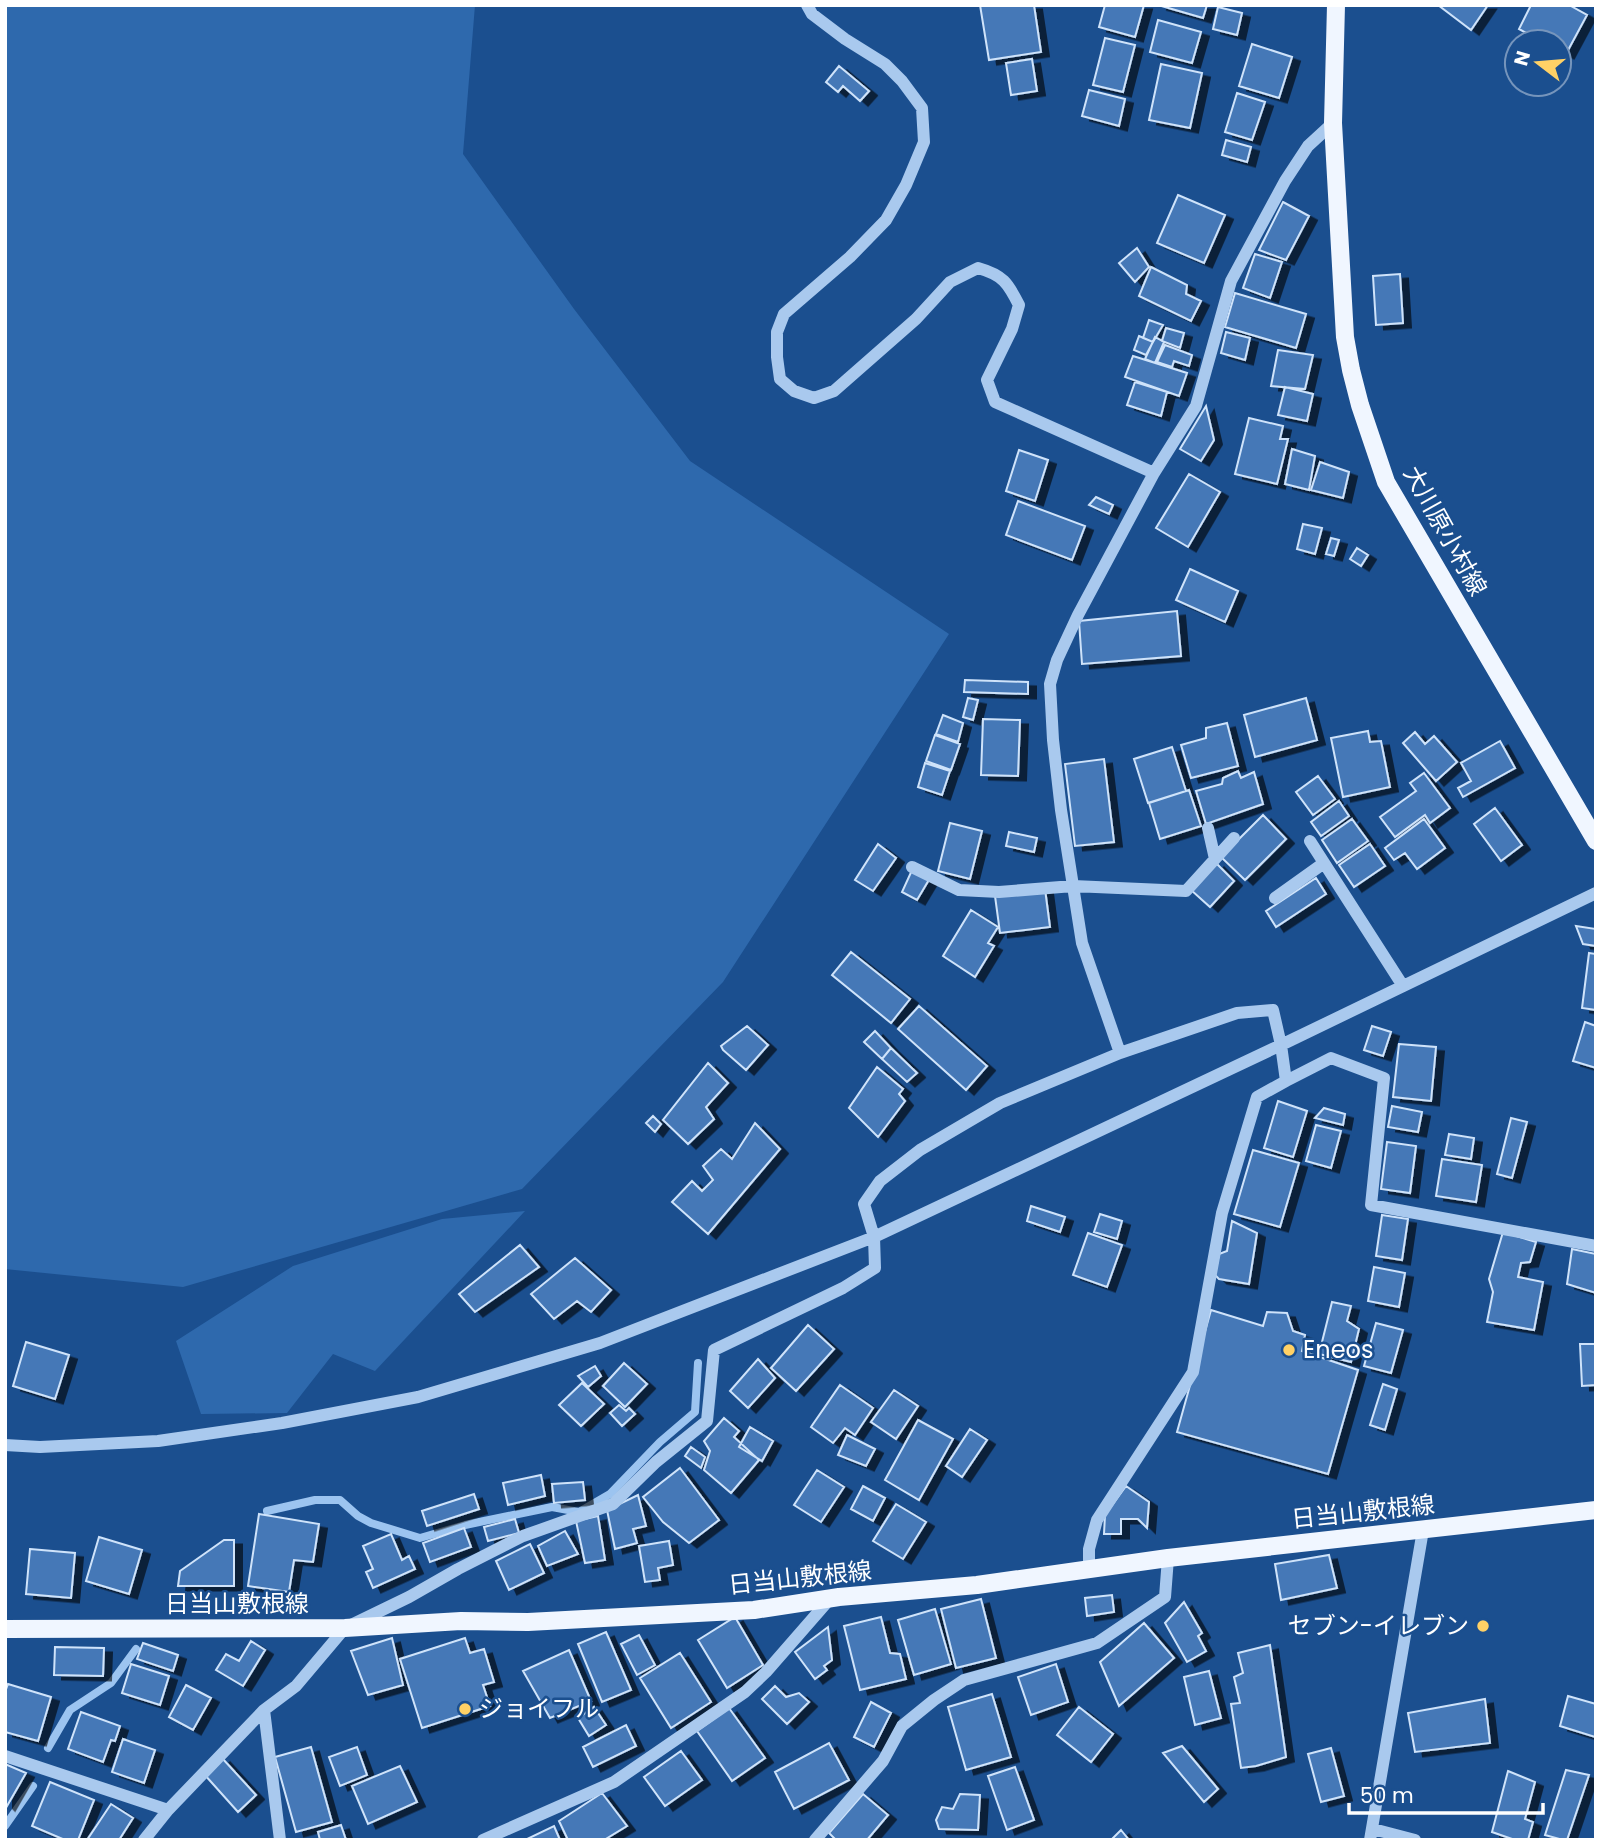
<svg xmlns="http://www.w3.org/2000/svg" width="1601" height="1845" font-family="Poppins,'Noto Sans JP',sans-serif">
	<defs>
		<filter id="shadow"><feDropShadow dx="8" dy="4.5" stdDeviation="0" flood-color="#0009"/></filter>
	</defs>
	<rect width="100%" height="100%" fill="#1b4f8f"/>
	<path fill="#2e69ad" d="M5,5H475L463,154L574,309L690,461L949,634L723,982L522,1189L183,1287L5,1269Z
		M525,1211L375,1371L333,1354L287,1413L201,1414L176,1341L293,1266L442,1219Z"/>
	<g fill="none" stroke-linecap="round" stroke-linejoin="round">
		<path stroke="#9cc4f0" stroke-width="8" d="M267,1511L315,1500H340L358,1516L371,1523L420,1538L465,1525L552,1507L579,1512L610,1494L660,1442L695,1412L698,1363
			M48,1748L70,1710L111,1683L136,1649
			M5,1826L33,1786"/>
	</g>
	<path fill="#4478b7" stroke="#cfe3fa" stroke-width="2" filter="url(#shadow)" d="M980,5H1034L1041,52L989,60Z
		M1105,5H1144L1135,37L1099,27Z
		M1158,5H1207L1203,18Z
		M1438,5H1488L1471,30Z
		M1531,5H1569L1587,15L1566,54L1559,51V42H1543L1519,29Z
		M1218,7L1242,13L1237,35L1213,29Z
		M1158,20L1201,32L1192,63L1150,52Z
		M1105,38L1135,45L1123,92L1093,85Z
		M1252,44L1292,57L1279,98L1239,86Z
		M1032,59L1037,91L1011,95L1006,63Z
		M1161,64L1202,73L1190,128L1149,120Z
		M839,66L869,91L860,101L843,86L838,92L826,82Z
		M1089,90L1125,99L1119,126L1082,116Z
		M1237,93L1265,102L1252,140L1225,132Z
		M1226,140L1251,147L1247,162L1222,155Z
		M1178,195L1225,215L1204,263L1157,243Z
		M1283,202L1309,216L1286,260L1259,250Z
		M1137,248L1149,267L1135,282L1119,263Z
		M1255,254L1282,262L1270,298L1243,288Z
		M1151,267L1187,285L1186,294L1201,301L1191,321L1139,296Z
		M1400,274L1403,323L1376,325L1373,276Z
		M1235,293L1306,314L1296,348L1225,327Z
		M1149,320L1163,325L1153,342L1143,338Z
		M1166,328L1184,333L1180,348L1162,341Z
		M1226,332L1250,338L1245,360L1221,353Z
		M1139,336L1153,342L1146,355L1134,350Z
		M1155,337L1164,342L1155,363L1145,359Z
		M1165,345L1192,355L1189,366L1174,361L1172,367L1157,362Z
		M1278,350L1313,355L1305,389L1271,386Z
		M1133,356L1187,373L1179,396L1125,377Z
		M1135,382L1167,392L1161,416L1127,405Z
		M1285,387L1313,394L1307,421L1278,415Z
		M1206,406L1214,440L1201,461L1180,449Z
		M1249,418L1283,426L1280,439H1288L1277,484L1235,474Z
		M1292,449L1315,456L1309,490L1285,484Z
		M1019,450L1048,460L1035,501L1006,491Z
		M1320,462L1349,472L1343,498L1311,490Z
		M1189,474L1220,492L1188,547L1156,528Z
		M1096,497L1113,505L1109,514L1089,505Z
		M1018,501L1085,526L1072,560L1006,535Z
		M1303,524L1322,528L1315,554L1297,549Z
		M1331,538L1339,540L1334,556L1326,554Z
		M1357,548L1368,555L1361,566L1350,559Z
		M1190,569L1238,591L1225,622L1176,600Z
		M1177,611L1181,656L1082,664L1079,621Z
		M965,680L1028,682V694L964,692Z
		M968,698L978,700L973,720L963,717Z
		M1306,698L1317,740L1255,757L1244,715Z
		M943,715L963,723L958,742L936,734Z
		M983,719L1020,720L1018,776L981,775Z
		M1227,723L1238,766L1191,778L1181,745L1206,738V728Z
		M1368,731L1370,742L1381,741L1390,787L1343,797L1331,738Z
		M1415,732L1425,744L1434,736L1457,762L1436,781L1403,743Z
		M935,735L960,744L951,770L926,761Z
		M1500,741L1515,768L1463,797L1458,788L1471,781L1461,763Z
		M1172,747L1186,791L1148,803L1134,759Z
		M1104,759L1114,842L1075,846L1065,764Z
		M925,763L950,771L942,795L918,787Z
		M1238,771L1241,778L1254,772L1263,804L1206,824L1196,791L1222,784L1223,778Z
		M1424,773L1450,808L1430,823L1425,815L1395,837L1380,817L1416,791L1410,783Z
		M1318,776L1335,799L1313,815L1296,792Z
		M1189,790L1201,826L1160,839L1149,803Z
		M1339,801L1349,816L1321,836L1311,822Z
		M1495,808L1522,845L1501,861L1474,824Z
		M1263,815L1286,839L1245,880L1221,857Z
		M1352,819L1368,841L1337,863L1322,840Z
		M1424,819L1445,848L1417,869L1405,853L1394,860L1385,848Z
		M950,823L982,831L970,879L938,871Z
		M1009,832L1037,838L1034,852L1006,846Z
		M878,844L896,858L873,891L855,880Z
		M1370,844L1385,866L1354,887L1339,865Z
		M1216,863L1234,881L1210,907L1191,890Z
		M913,868L930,878L917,900L902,892Z
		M1316,878L1326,894L1276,927L1266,911Z
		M1045,889L1050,927L1000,933L995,896Z
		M971,910L998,927L988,943L994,946L975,977L943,956Z
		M1576,926L1596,929V946L1583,944Z
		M851,952L910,999L891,1023L832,975Z
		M1589,953L1596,954V1010L1582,1008Z
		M919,1006L987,1066L966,1090L898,1029Z
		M1585,1022L1596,1026V1068L1573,1061Z
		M747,1026L768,1045L746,1070L723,1050L721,1046Z
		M1372,1026L1391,1032L1383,1056L1364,1050Z
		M875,1031L891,1048L882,1059L864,1042Z
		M1399,1044L1436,1047L1431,1101L1393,1097Z
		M891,1048L917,1073L907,1082L882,1059Z
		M708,1063L728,1083L706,1107L714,1119L688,1144L663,1120Z
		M877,1067L903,1089L899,1094L905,1101L878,1137L849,1108Z
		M1278,1101L1307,1111L1293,1157L1264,1148Z
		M1392,1106L1422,1112L1418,1132L1388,1127Z
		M1324,1108L1345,1114L1343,1125L1315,1118Z
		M653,1116L661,1124L655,1132L646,1123Z
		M1511,1118L1527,1122L1512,1178L1497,1174Z
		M755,1123L780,1149L708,1234L672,1202L692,1181L702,1191L713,1180L703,1166L721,1149L732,1159Z
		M1316,1125L1341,1131L1331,1168L1306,1161Z
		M1449,1134L1474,1138L1471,1159L1445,1155Z
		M1387,1142L1416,1146L1410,1193L1381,1189Z
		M1253,1150L1299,1163L1280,1227L1234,1214Z
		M1442,1159L1482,1165L1476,1202L1436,1196Z
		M1031,1206L1065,1217L1060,1232L1027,1221Z
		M1100,1214L1122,1221L1117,1239L1094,1232Z
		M1382,1215L1408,1219L1402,1260L1376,1256Z
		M1232,1221L1257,1233L1249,1284L1219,1279L1215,1275L1219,1254L1227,1251Z
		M1503,1232L1536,1242L1530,1262L1521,1263L1518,1277L1543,1282L1534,1330L1487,1322L1493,1292L1489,1279Z
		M1088,1233L1122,1245L1107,1287L1073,1275Z
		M520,1245L539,1267L475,1312L459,1294Z
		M1572,1249L1596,1254V1293L1567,1284Z
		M575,1258L611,1290L591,1312L577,1301L554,1319L531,1294Z
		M1374,1267L1405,1273L1399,1307L1368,1301Z
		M1332,1302L1351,1306L1347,1321L1359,1329L1351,1362L1319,1354Z
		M1211,1310L1263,1326L1267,1312L1287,1313L1293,1331L1305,1335L1302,1351L1358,1370L1328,1474L1177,1432Z
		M1376,1323L1403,1330L1391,1373L1364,1366Z
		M808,1325L834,1349L796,1391L771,1368Z
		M26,1342L69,1355L55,1399L13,1386Z
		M1580,1344H1596V1385L1582,1386Z
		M758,1359L775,1378L748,1408L730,1391Z
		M624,1363L647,1384L625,1407L603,1386Z
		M595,1366L601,1376L588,1387L578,1376Z
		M582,1383L604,1404L581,1426L559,1405Z
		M1383,1384L1397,1389L1385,1430L1370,1425Z
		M840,1385L873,1408L855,1435L845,1428L833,1443L811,1427Z
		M894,1390L918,1406L896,1439L871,1422Z
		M619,1405L626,1411L629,1408L635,1414L622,1426L610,1413Z
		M724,1418L739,1431L734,1437L759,1460L731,1493L704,1470L710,1451L704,1441Z
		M918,1420L953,1439L919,1500L885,1480Z
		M750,1427L773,1441L762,1461L739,1447Z
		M970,1429L987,1440L962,1477L946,1466Z
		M847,1435L875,1449L866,1466L838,1455Z
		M691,1447L705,1457L701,1468L685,1456Z
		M680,1468L719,1520L689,1543L663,1522L643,1497Z
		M817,1470L844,1487L821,1522L794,1505Z
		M541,1475L545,1496L508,1505L503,1483Z
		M583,1482L585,1500L554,1503L552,1484Z
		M863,1486L885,1498L873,1521L851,1509Z
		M1126,1486L1149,1502L1147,1528L1138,1519H1121V1534H1104L1105,1515Z
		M474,1494L479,1509L427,1526L422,1511Z
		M638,1495L646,1526L633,1529L637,1543L615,1549L607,1510Z
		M896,1504L926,1522L903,1559L873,1541Z
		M259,1514L319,1524L313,1562L294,1560L289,1592L248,1586Z
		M598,1516L605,1560L585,1563L576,1521Z
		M515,1519L519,1533L488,1541L484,1527Z
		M464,1528L471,1547L430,1562L423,1543Z
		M565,1531L578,1554L547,1566L538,1546Z
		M391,1534L402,1560L409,1556L415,1569L373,1588L366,1572L373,1569L363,1546Z
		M99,1537L142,1550L129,1594L86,1581Z
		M224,1540H234V1586H178L180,1571Z
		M669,1541L673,1565L658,1568L660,1580L645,1582L639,1546Z
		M530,1544L544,1573L509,1590L496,1561Z
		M30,1549L75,1553L71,1598L26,1594Z
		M1329,1555L1337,1588L1281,1600L1275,1564Z
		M1112,1595L1114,1612L1087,1616L1085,1598Z
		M981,1599L996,1658L956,1668L941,1609Z
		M1184,1602L1202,1633L1198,1636L1206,1651L1187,1662L1165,1623Z
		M935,1609L951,1664L914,1675L898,1620Z
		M735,1617L763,1665L727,1688L698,1640Z
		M881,1617L890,1653L900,1654L906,1679L860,1690L844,1626Z
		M1144,1623L1174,1658L1119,1706L1100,1662Z
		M828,1627L832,1660L824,1666L827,1670L815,1679L795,1652Z
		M606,1632L631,1690L602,1702L578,1644Z
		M639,1635L655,1665L637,1675L621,1644Z
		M392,1638L403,1685L368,1695L351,1651Z
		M465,1638L470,1653L484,1649L494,1682L483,1685L490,1706L422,1728L400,1659Z
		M251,1641L265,1650L243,1686L216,1670L226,1654L239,1661Z
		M143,1643L178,1655L173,1671L137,1659Z
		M1270,1645L1286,1757L1256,1766L1241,1768L1231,1704L1240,1703L1234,1677L1243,1673L1238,1653Z
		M55,1647L104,1648L103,1676L54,1675Z
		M569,1650L591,1701L550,1718L523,1671Z
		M680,1653L711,1702L671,1728L640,1678Z
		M131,1664L169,1676L160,1705L122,1693Z
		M1056,1664L1068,1702L1031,1715L1018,1677Z
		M1209,1671L1221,1718L1195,1725L1184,1677Z
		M8,1684L51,1697L38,1741L5,1732V1692Z
		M186,1685L211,1698L193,1730L169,1717Z
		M775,1686L786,1697L799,1693L809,1702L787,1724L762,1699Z
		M992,1694L1011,1757L966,1770L948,1707Z
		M1568,1696L1596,1704L1595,1737L1560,1726Z
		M1485,1699L1490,1743L1415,1752L1408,1713Z
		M871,1702L891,1713L874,1747L854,1737Z
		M594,1707L606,1725L589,1736L578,1718Z
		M1079,1707L1113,1734L1091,1762L1057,1735Z
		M729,1708L765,1758L732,1781L697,1731Z
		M81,1712L120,1726L115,1741L111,1740L103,1762L68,1749Z
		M626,1725L636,1746L593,1767L583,1747Z
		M123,1739L155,1750L144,1783L112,1772Z
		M829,1743L849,1780L794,1809L775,1772Z
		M1182,1746L1218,1789L1204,1802L1163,1753Z
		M311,1747L332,1822L296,1832L275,1757Z
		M357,1747L367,1775L340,1786L329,1757Z
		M1331,1748L1344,1796L1321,1802L1308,1754Z
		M681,1751L702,1780L665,1806L644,1777Z
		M222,1758L256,1795L238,1812L204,1774Z
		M5,1764L26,1773L7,1806L5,1804Z
		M400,1766L417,1802L368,1824L352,1786Z
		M1015,1767L1034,1820L1007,1830L988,1776Z
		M1566,1770L1589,1775L1567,1840H1563L1545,1835Z
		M1508,1771L1535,1782L1525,1819L1533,1822L1528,1840H1515L1492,1832Z
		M50,1782L94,1800L78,1840H65L32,1826Z
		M602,1793L627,1826L604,1840H568L559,1821Z
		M863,1794L888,1815L867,1840H836L829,1833Z
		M960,1794L980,1795L978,1830L939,1829L936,1820L942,1807L953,1809Z
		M111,1804L133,1818L119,1840H87Z
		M341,1825L346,1840H320L318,1832Z
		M554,1826L560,1840H528L527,1839Z
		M1121,1830L1129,1840H1111Z"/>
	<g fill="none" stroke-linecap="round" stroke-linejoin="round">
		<path stroke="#a9c9ee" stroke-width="12" d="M807,5L812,14L845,39L885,64L902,81L922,108L924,142L906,185L886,220L850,257L784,314L777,332V357L780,379L794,391L814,398L834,391L916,319L950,282L978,268C1003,275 1008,283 1019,305L1012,329L987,380L995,402L1154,473
			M1208,828L1215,859
			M1310,841L1403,986
			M912,867L959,890L999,892L1073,886L1186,891L1234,838
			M1275,898L1324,863
			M1120,1053L1237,1013L1273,1010L1281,1045L1286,1081L1331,1058L1384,1078L1371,1205L1596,1246
			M5,1445L40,1447L158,1441L282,1423L418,1397L600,1343L874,1237L1281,1045L1596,893
			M1089,1568V1549L1097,1520L1193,1372L1222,1213L1257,1097L1286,1081
			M264,1710L280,1840
			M5,1756L168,1810
			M1373,1829L1415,1840
			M144,1840L168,1810L264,1710L296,1686L345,1628L409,1597L458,1569L523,1536L613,1504L656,1462L707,1421L714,1350L843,1288L875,1268L874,1237L864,1204L880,1181L920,1150L1000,1103L1120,1053L1082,943L1061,810L1053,740L1050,684L1057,660L1078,615L1154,473L1196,406L1231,281L1285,181L1308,146L1333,123
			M483,1840L614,1782L745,1692L766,1672L828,1601
			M815,1840L883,1761L902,1726L934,1700L964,1680L1097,1643L1165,1597L1168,1558
			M1370,1840L1423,1530"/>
		<path stroke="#f0f6ff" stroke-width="18" d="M1336,5L1333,123L1345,337L1351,370L1360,405L1386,482L1596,841
			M5,1629L345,1628L461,1621L528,1622L754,1610L839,1597L977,1585L1168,1558L1596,1510"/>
	</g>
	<g fill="#ffd166" stroke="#1b4f8f" stroke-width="2.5">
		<circle cx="1289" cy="1350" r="7"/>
		<circle cx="1483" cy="1626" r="7"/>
		<circle cx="465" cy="1709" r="7"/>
	</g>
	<g text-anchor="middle" stroke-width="5" stroke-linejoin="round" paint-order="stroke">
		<g font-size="24" fill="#fff" stroke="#1b4f8f">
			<text transform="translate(1445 531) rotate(61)" y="8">大川原小村線</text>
			<text transform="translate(1363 1512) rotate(-6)" y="8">日当山敷根線</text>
			<text transform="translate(800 1578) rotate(-6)" y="8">日当山敷根線</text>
			<text x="237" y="1612">日当山敷根線</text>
		</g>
		<g font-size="24" fill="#fff" stroke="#1b4f8f" text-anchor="start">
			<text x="1303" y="1358">Eneos</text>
			<text x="1469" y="1634" text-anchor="end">セブン-イレブン</text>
			<text x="479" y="1717">ジョイフル</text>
		</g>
	</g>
	<rect width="1601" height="1845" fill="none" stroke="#ffffff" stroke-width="14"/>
	<g transform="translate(1538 63) rotate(286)"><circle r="33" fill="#1b4f8f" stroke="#7695bc" stroke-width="2"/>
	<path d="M0-5L12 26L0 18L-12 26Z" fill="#ffd166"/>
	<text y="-10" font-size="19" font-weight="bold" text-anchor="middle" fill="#ffffff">N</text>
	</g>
	<path d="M1349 1803v10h194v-10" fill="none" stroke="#ffffff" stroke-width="3.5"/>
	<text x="1360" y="1803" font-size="21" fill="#ffffff" stroke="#1b4f8f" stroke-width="5" paint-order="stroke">50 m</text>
</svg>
